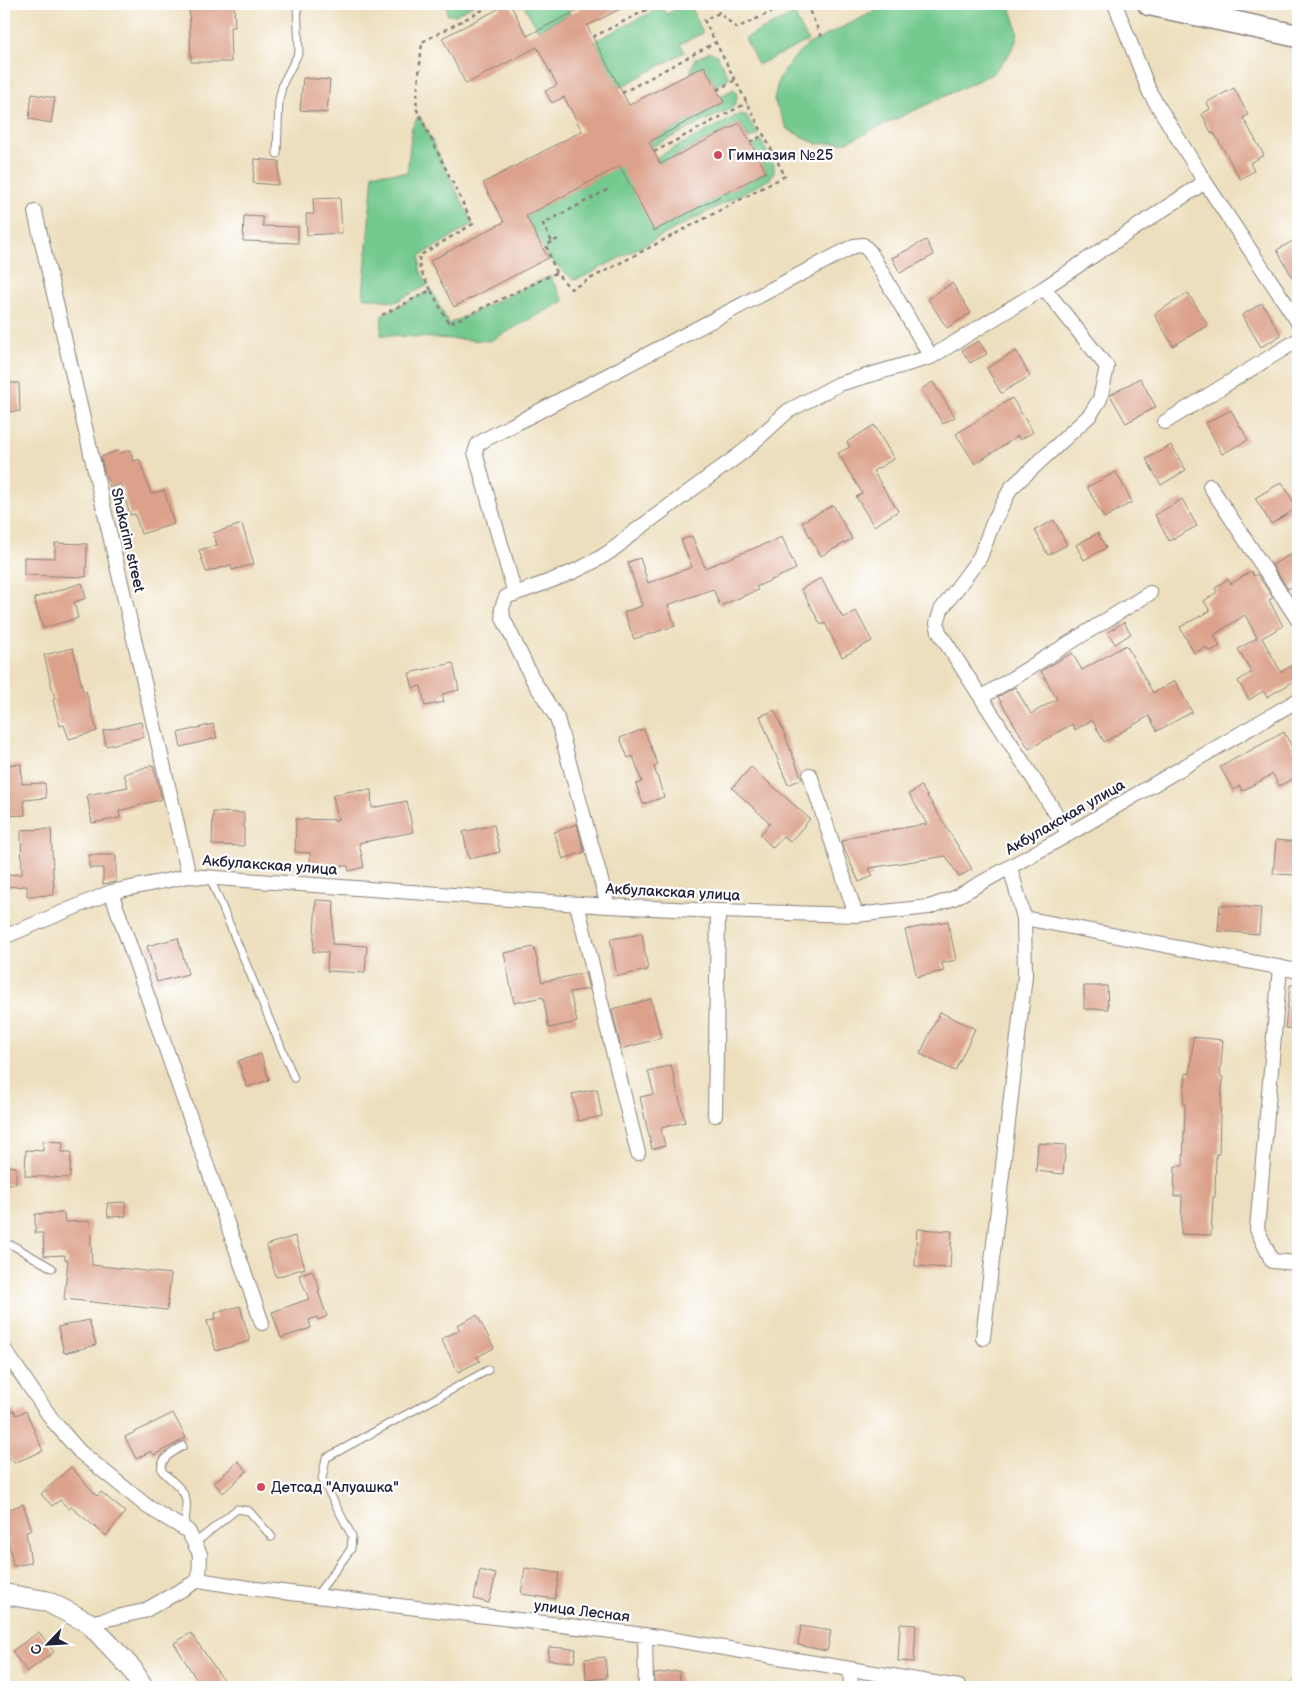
<svg xmlns="http://www.w3.org/2000/svg" width="1302" height="1691" font-family="'Balsamiq Sans',sans-serif">
	<rect width="100%" height="100%" fill="#fff"/>
	<filter id="ink" filterUnits="userSpaceOnUse"><feTurbulence type="fractalNoise" baseFrequency=".02" numOctaves="2"/><feDisplacementMap in="SourceGraphic" scale="10" xChannelSelector="R" yChannelSelector="G"/><feConvolveMatrix kernelMatrix="1 2 1 2 8 2 1 2 1" color-interpolation-filters="sRGB"/></filter>
	<filter id="wash" filterUnits="userSpaceOnUse"><feTurbulence type="fractalNoise" baseFrequency=".0096" numOctaves="4" result="noise"/><feDisplacementMap in="SourceGraphic" scale="20" xChannelSelector="R" yChannelSelector="G"/><feGaussianBlur stdDeviation="1.12" result="paint"/><feColorMatrix in="noise" values="0 0 0 0 0 0 0 0 0 0 0 0 0 0 0 0 0 1.4 0 .05"/><feComposite in="paint" operator="in"/></filter>
	<g filter="url(#wash)">
		<rect width="100%" height="100%" fill="#eddfbd"/>
		<path fill="#73c98e" stroke="#4a7664" d="M447,4H475L455,15H447Z
			M523,4H565L570,14L538,30Z
			M687,4H690L703,33L680,44L685,52L619,88L595,41L658,9H663L667,14Z
			M889,4H1009C1012,12 1019,30 1017,38C1014,50 1000,65 992,74L847,142L817,144L787,129L774,100L779,78L793,59L807,45Z
			M794,14L808,41L758,65L745,38Z
			M710,52L717,55L729,78L715,86L704,66L690,73L695,59Z
			M734,89C739,97 737,100 732,108L651,147L649,142L723,103L720,96Z
			M740,114L746,115L758,135L749,139L740,123L660,164L657,157Z
			M419,115L473,224L420,256V270L428,285L395,302L363,297L373,173H407L412,127Z
			M608,131L654,230L766,172L753,147L761,141L774,165V172L770,179L583,277L574,280L548,258L526,216L604,174Z
			M550,276L564,301L490,341L381,335L382,315L431,290L449,324Z"/>
		<g id="blocks">
			<path fill="#dca18a" d="M189,4H234L235,27H230L231,62H191Z
				M508,4H510L527,36L580,9L577,4H630L587,26L629,105L704,66L724,102L649,142L660,164L740,123L766,172L654,231L620,166L526,216L548,258L454,307L430,261L504,222L483,183L582,131L564,97L552,103L545,91L557,85L537,47L466,84L442,38Z
				M303,78L330,80L327,113L300,110Z
				M1234,88L1248,115L1243,118L1264,155L1250,163L1254,171L1240,179L1214,133L1212,134L1202,114L1210,109L1207,102Z
				M32,94L55,98L51,123L29,119Z
				M255,159L279,161L278,185L253,183Z
				M340,198L342,233L307,235L306,214H314L313,199Z
				M244,216L263,217V226L298,227V243L243,241Z
				M1298,238V287L1277,250Z
				M926,240L934,255L900,273L892,258Z
				M952,283L971,313L947,328L928,299Z
				M1188,293L1208,325L1173,346L1154,314Z
				M1262,303L1281,335L1261,347L1242,315Z
				M979,341L987,354L970,363L962,350Z
				M1016,351L1030,376L1001,393L987,368Z
				M1140,378L1156,407L1126,423L1110,395Z
				M933,382L955,417L943,424L921,389Z
				M4,383H19L20,411L4,412Z
				M1012,398L1033,432L1020,440L1018,436L975,464L956,434Z
				M1231,410L1248,440L1222,454L1206,423Z
				M874,425L894,459L873,471L898,511L874,526L856,497L862,493L838,453L850,447L847,442Z
				M1171,445L1186,470L1161,485L1146,459Z
				M119,450L120,453L130,450L134,461L139,459L151,494L164,490L174,524L141,534L135,514L130,515L121,484L110,487L104,471L101,457Z
				M1116,472L1132,502L1104,518L1087,487Z
				M1282,482L1297,508L1271,524L1255,498Z
				M1182,499L1197,526L1169,541L1155,515Z
				M833,505L852,539L821,556L802,522Z
				M1054,520L1067,545L1048,555L1035,530Z
				M242,524L254,564L232,570L231,565L206,572L199,550L217,545L213,533Z
				M1098,533L1106,548L1084,560L1076,545Z
				M692,536L705,568L782,537L796,569L756,587L758,590L720,606L713,589L668,605L675,626L634,639L624,612L642,606L628,562L640,558L648,583L692,567L681,540Z
				M55,543L87,544L86,577L24,575V557L55,558Z
				M1298,550V583L1288,589L1272,565Z
				M1251,571L1254,576L1257,574L1273,598L1269,600L1283,626L1262,638L1281,672L1298,662V679L1267,697L1263,691L1249,700L1238,681L1252,672L1238,649L1257,638L1245,615L1214,635L1220,646L1209,652L1206,647L1194,653L1180,627L1210,611L1204,601L1217,592L1215,588L1228,579L1231,584Z
				M821,578L843,618L856,611L872,641L842,657L825,623L821,625L801,589Z
				M82,583L86,598L74,602L78,618L43,628L34,598Z
				M1124,622L1131,634L1115,644L1108,632Z
				M1126,645L1153,693L1175,681L1192,712L1157,731L1149,716L1104,742L1092,720L1075,730L1072,724L1029,749L998,697L1015,687L1031,714L1057,699L1041,671L1072,653L1082,670Z
				M73,648L83,691H86L97,731L69,739L64,725L60,726L53,700L55,699L44,655Z
				M453,663L459,690L442,694L444,702L425,706L421,686L413,688L409,673Z
				M775,710L802,779L788,785L760,716Z
				M141,722L144,737L106,746L103,731Z
				M213,724L217,738L181,747L178,733Z
				M644,729L658,765L654,767L664,797L643,804L636,784L642,782L633,756L628,758L620,738Z
				M1284,732L1298,758V776L1279,786L1273,774L1242,791L1240,786L1233,790L1220,767Z
				M21,764L22,784L45,783L46,798L24,800L25,815L4,816V765Z
				M153,765L162,799L119,811L120,818L92,823L87,795L128,787L124,774Z
				M751,767L810,819L790,842L783,837L773,848L760,835L770,823L732,788Z
				M921,786L972,869L959,877L946,856L869,868L873,876L859,882L841,842L854,836L927,824L909,794Z
				M371,790L372,808L407,801L413,832L359,843L364,867L349,871L348,866L310,865V853L295,852L296,819L338,820L333,795L351,791Z
				M213,812L244,813V846L212,845Z
				M577,824L584,852L563,859L554,832Z
				M494,825L500,852L469,859L463,832Z
				M51,829L54,895L27,896V886L4,887V875L22,874L21,830Z
				M1276,840L1298,842V875L1273,874Z
				M89,855H116V882L103,884V868H89Z
				M316,900L334,901L332,944L367,946L365,973L327,971L328,952H313Z
				M1220,905L1261,908L1259,934L1218,931Z
				M948,921L956,960L942,963L944,971L917,977L905,930Z
				M642,934L648,970L617,976L610,939Z
				M178,938L188,974L157,982L147,946Z
				M534,947L542,982L585,973L589,989L570,992L577,1022L549,1028L543,997L514,1003L504,953Z
				M1290,985H1298V1029L1285,1028Z
				M1084,986H1107L1108,1009H1084Z
				M651,999L661,1038L621,1049L612,1009Z
				M940,1012L975,1029L955,1071L920,1054Z
				M1193,1037L1223,1040L1220,1076L1223,1077L1220,1117L1219,1154H1216L1215,1197H1213L1211,1235L1181,1234L1182,1196H1174L1175,1166H1183L1185,1104H1183L1186,1073L1190,1074Z
				M261,1054L269,1080L247,1087L238,1061Z
				M671,1065L685,1122L661,1128L665,1146L652,1149L640,1097L654,1094L648,1071Z
				M597,1089L602,1116L578,1121L572,1094Z
				M43,1141L63,1142L62,1152H71L70,1178L25,1176L26,1150L43,1151Z
				M1038,1143L1066,1145L1063,1174L1036,1171Z
				M4,1166L16,1167V1184H4Z
				M125,1202L126,1216L108,1217L107,1203Z
				M64,1213L65,1222L90,1221L92,1265L171,1274L167,1310L64,1299L68,1260H65V1255L44,1256L43,1233H35V1214Z
				M917,1229L952,1231L950,1268L915,1266Z
				M295,1236L305,1268L276,1277L266,1245Z
				M312,1270L320,1290L318,1291L327,1316L318,1320L317,1317L309,1320L311,1328L281,1338L272,1312L309,1299L299,1275Z
				M240,1306L250,1341L216,1351L207,1321L216,1318L215,1313Z
				M477,1315L494,1348L477,1357L480,1361L458,1372L441,1339L460,1330L457,1325Z
				M89,1320L96,1345L64,1353L58,1327Z
				M14,1410L16,1415L26,1411L43,1451L14,1463L4,1451V1415Z
				M173,1413L186,1438L154,1455L151,1451L136,1459L125,1437Z
				M238,1461L247,1471L223,1493L214,1483Z
				M71,1467L97,1496L101,1492L125,1512L106,1536L71,1507L69,1509L60,1500L52,1506L41,1494Z
				M23,1504L32,1530L26,1532L31,1563L13,1566L8,1538L4,1539V1511Z
				M525,1568L559,1573L555,1599L521,1594Z
				M480,1570L496,1574L489,1603L474,1599Z
				M900,1624L916,1625L914,1662L898,1661Z
				M801,1626L831,1631L827,1651L798,1645Z
				M39,1632L54,1652L27,1672L12,1651Z
				M191,1633L228,1687H201L174,1643Z
				M549,1647L576,1649L574,1662L548,1660Z
				M605,1657L607,1678L586,1680L585,1659Z
				M679,1671L680,1687H656L654,1674Z"/>
		</g>
	</g>
	<g filter="url(#ink)">
		<use href="#blocks" fill-opacity="0" stroke="#88807c" stroke-width="1"/>
		<g fill="none" stroke-linecap="round" stroke-linejoin="round">
			<defs>
				<path id="lane" d="M277,154L279,100L283,83L299,52L297,4
					M210,878L294,1078
					M4,1244L14,1246L52,1268
					M183,1446C174,1452 159,1458 162,1471C188,1496 189,1492 184,1529
					M194,1544L237,1509L249,1511L272,1537
					M316,1596L351,1549L352,1536L322,1479L326,1458L488,1370"/>
				<path id="street" d="M1115,4L1150,93L1205,182L1298,322
					M35,212L189,876
					M1044,288L1107,367L1100,399L1090,415L1011,488L993,523L980,557L941,610L937,623L939,632L1069,834
					M1165,422L1298,340
					M1210,486L1298,620
					M515,594L475,452L478,444L486,439L854,246L863,245L870,252L931,357
					M982,697L1150,593
					M810,775L856,915
					M111,892L262,1323
					M577,904L638,1153
					M608,906L557,718L533,680L503,618L502,608L506,597C549,581 597,568 630,535L743,452L788,411L839,384L931,357L1044,288L1205,182
					M1024,918L1298,971
					M4,937L111,892L189,876L608,906L718,911L856,915L929,907L954,898L1069,834L1298,700
					M1280,967L1257,1229L1272,1261L1298,1263
					M715,1115L718,911
					M983,1338L1025,976L1024,918L1010,867
					M4,1349L53,1421L80,1452L148,1507L188,1531L200,1554L199,1580L144,1611L89,1623
					M199,1580L248,1588L645,1635L959,1687
					M645,1635L646,1687
					M850,1669L851,1687
					M1298,1687V1686"/>
				<path id="secondary" d="M4,1594L46,1601L89,1623L132,1669L143,1687"/>
				<path id="primary" d="M1149,4L1298,36"/>
			</defs>
			<use href="#lane" stroke="#88807c" stroke-width="9"/>
			<use href="#street" stroke="#88807c" stroke-width="16"/>
			<use href="#secondary" stroke="#88807c" stroke-width="22"/>
			<use href="#primary" stroke="#88807c" stroke-width="25"/>
			<path stroke="#88807c" stroke-width="2.5" stroke-dasharray="4 4" stroke-linecap="butt" d="M715,4L719,13
				M806,4L822,37
				M593,37L658,4
				M717,90L735,80
				M622,93L716,42
				M750,142L764,135
				M654,152L747,103
				M558,239L552,242L543,224L607,190L609,194
				M552,242L546,245L556,273
				M431,290L420,270L419,256L473,224L416,108L422,42L494,4
				M382,315L431,290L449,324L556,273L571,289L785,176L704,20L719,13L737,28L788,4"/>
			<use href="#lane" stroke="#fff" stroke-width="7"/>
			<use href="#street" stroke="#fff" stroke-width="14"/>
			<use href="#secondary" stroke="#fff" stroke-width="20"/>
			<use href="#primary" stroke="#fff" stroke-width="22"/>
		</g>
	</g>
	<g fill="#d1495b" stroke="#fff" stroke-width="2">
		<circle cx="718" cy="155" r="5"/>
		<circle cx="261" cy="1487" r="5"/>
	</g>
	<g text-anchor="middle" stroke-width="4.5" stroke-linejoin="round" paint-order="stroke">
		<g font-size="15" fill="#22223b" stroke="#fff" text-anchor="start">
			<text x="728" y="160">Гимназия №25</text>
			<text x="271" y="1492">Детсад "Алуашка"</text>
		</g>
		<g font-size="15" fill="#22223b" stroke="#fff">
			<text transform="translate(128 540) rotate(77)" y="5">Shakarim street</text>
			<text transform="translate(1065 817) rotate(-30)" y="5">Акбулакская улица</text>
			<text transform="translate(270 865) rotate(4)" y="5">Акбулакская улица</text>
			<text transform="translate(673 892) rotate(3)" y="5">Акбулакская улица</text>
			<text transform="translate(582 1611) rotate(7)" y="5">улица Лесная</text>
		</g>
	</g>
	<rect width="1302" height="1691" fill="none" stroke="#fff" stroke-width="20"/>
	<g transform="translate(48 1644) rotate(245)" stroke="#ffffff" stroke-width="4" paint-order="stroke">
	<path d="M0-4L9 19L0 12L-9 19Z" fill="#22223b"/>
	<text y="-8" font-size="14" font-weight="bold" text-anchor="middle" fill="#22223b">С</text>
	</g>
</svg>
